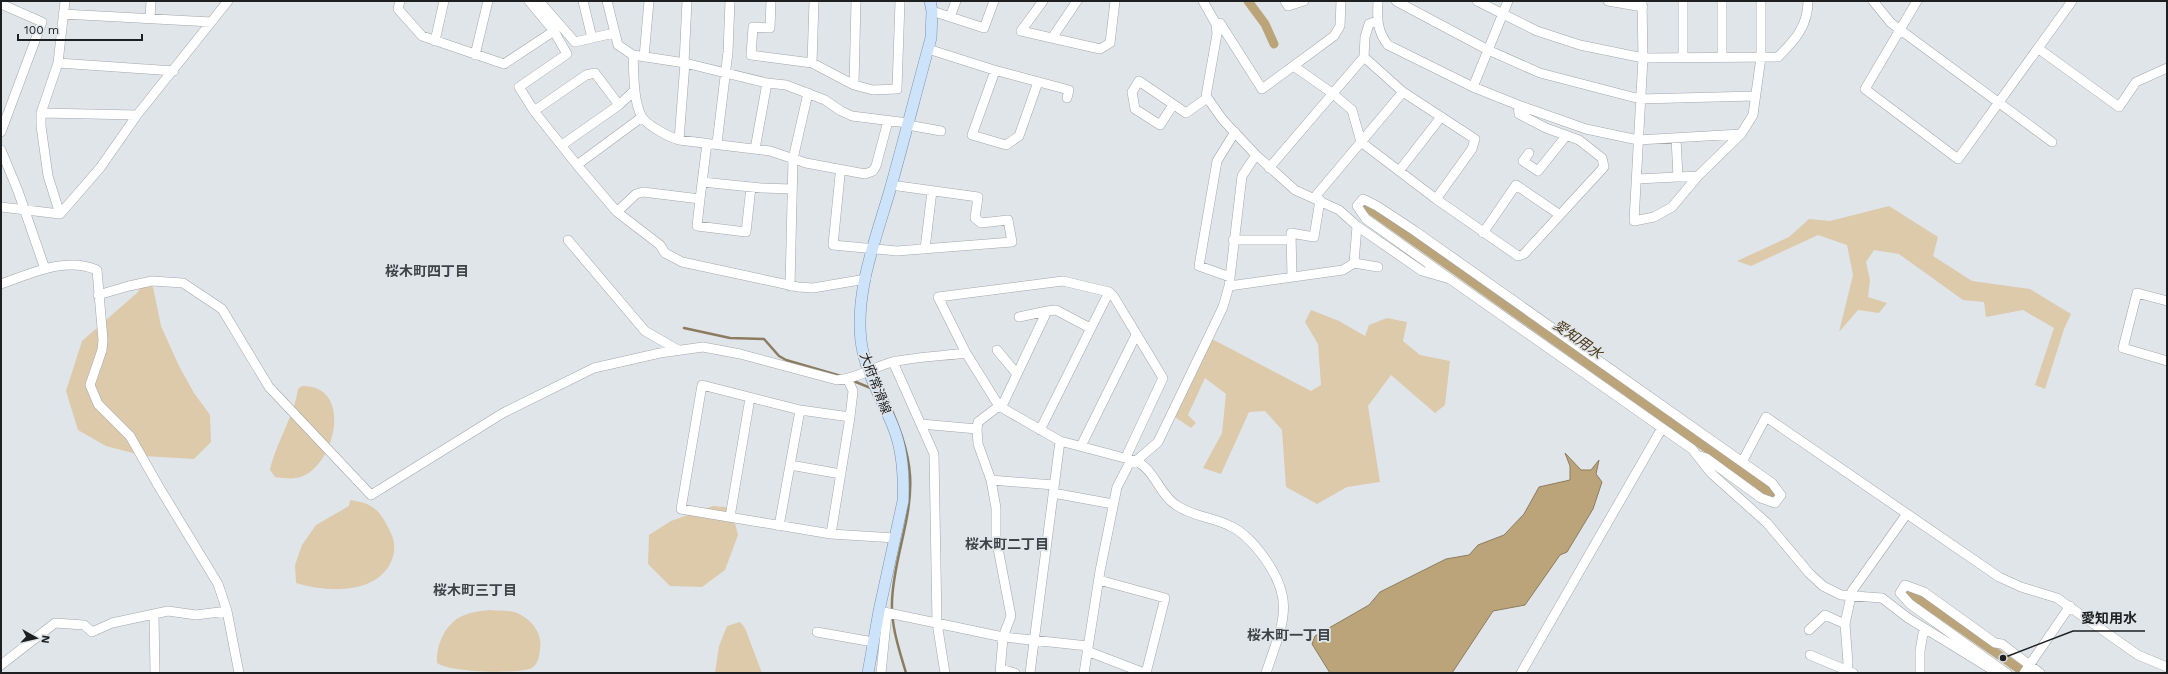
<svg xmlns="http://www.w3.org/2000/svg" width="2168" height="674" font-family="'Work Sans','Noto Sans JP',sans-serif">
	<rect width="100%" height="100%" fill="#e0e5ea"/>
	<path fill="#dccaab" d="M1889,206L1938,237L1933,256L1972,281L2030,289L2071,314L2064,329L2045,389L2035,385L2054,328L2023,310L1986,317L1984,302L1963,300L1899,254L1874,250L1866,262L1870,280L1868,297L1887,303L1879,313L1858,310L1839,332L1853,275L1847,245L1818,235L1751,266L1737,261L1789,237L1809,219L1830,221Z
		M142,285L153,287L161,326L179,366L194,393L210,415L211,442L194,459L144,456L106,446L78,430L66,391L82,341L138,292Z
		M1311,310L1339,321L1365,336L1369,325L1387,318L1407,322L1403,341L1420,355L1450,361L1445,405L1435,413L1391,375L1368,406L1380,482L1347,487L1317,504L1286,487L1282,430L1265,411L1249,412L1221,474L1203,468L1222,433L1226,394L1205,378L1188,415L1196,423L1191,428L1175,417L1212,339L1311,391L1321,385L1318,344L1305,322Z
		M302,386C353,385 336,462 303,476C294,480 284,478 275,477L270,470C276,442 294,417 298,389Z
		M350,500C371,503 378,508 388,527C395,540 397,550 390,564C373,595 326,592 296,583L295,565L302,545L316,525L349,506Z
		M713,506L725,507L732,511L738,535L725,570L702,587L670,586L648,564L649,535L671,521Z
		M490,610C498,611 509,610 517,613C531,619 543,633 540,649C539,657 539,662 532,668C519,674 450,673 437,663C436,645 445,624 462,616C471,612 480,611 490,610Z
		M740,622L745,628L762,673H715L719,646L727,626Z"/>
	<path fill="#bba47a" stroke="#8c7c5f" d="M1565,453L1581,470H1591L1599,460L1596,474L1602,482L1593,509L1567,552L1560,555L1525,605L1493,611L1452,673H1330L1312,644L1315,636L1369,605L1380,592L1446,559L1469,555L1478,545L1504,535L1524,514L1539,487L1570,480V466Z"/>
	<g fill="none" stroke-linecap="round" stroke-linejoin="round">
		<path stroke="#8c7c5f" stroke-width="2.5" d="M684,328L730,338L764,339L779,356L786,360L841,376
			M851,380L873,389
			M883,393L885,394C896,420 908,446 910,475C913,518 893,559 892,602C891,626 899,649 906,673"/>
		<path stroke="#bba47a" stroke-width="9" d="M1248,1L1265,24L1274,44
			M1362,204L1777,498
			M1906,590L2025,673"/>
		<defs>
			<path id="minor" d="M400,1L398,9L422,36L504,64L554,31
				M529,1L554,31L567,54L519,87L534,111L577,165
				M539,1L575,42L614,33
				M583,1L592,38
				M607,1L618,45L633,55L685,63L767,83L786,85L825,100L841,111L852,116L908,123
				M771,1L770,28L753,27L751,55L812,63L854,85L873,90L897,89L900,1
				M1043,1L1021,31L1100,49L1110,43L1115,1
				M1203,1L1216,24L1220,23L1262,89L1334,36L1340,26L1341,1
				M1285,1L1288,6L1304,1
				M1378,1C1377,19 1377,31 1388,45L1473,87L1518,105L1586,129L1638,140L1741,134
				M1396,1L1488,50L1540,73L1640,99L1755,96
				M1477,1L1537,31L1580,45L1643,58L1778,57C1795,40 1808,26 1808,1
				M1608,1L1643,7
				M1642,1L1643,58L1634,221L1654,217L1672,207L1698,176L1741,134L1753,115L1761,57V1
				M1683,1V57
				M1873,1L1891,23L2052,142
				M1917,1L1865,89L1958,159L2072,1
				M1,4L42,22L1,132
				M932,11L984,28L994,1
				M63,14L211,22
				M950,17L956,1
				M150,18L151,1
				M1216,24L1217,34L1206,96L1223,120L1256,155
				M1052,38L1077,1
				M435,41L444,1
				M928,49L994,70L1069,90L1067,98
				M2039,49L2119,107L2136,82L2167,68
				M475,55L488,1
				M633,55C634,72 633,102 642,117C648,126 669,137 679,140L770,151L806,163L865,174L873,171L876,166L888,121
				M644,57L649,1
				M1722,57V1
				M58,63L174,71
				M684,63L687,1
				M812,63L814,1
				M1295,67L1332,93L1352,110L1361,142L1436,199L1518,256L1524,254L1604,167L1602,158L1579,140L1546,128L1519,114L1518,105
				M995,71L972,135L1006,145L1019,136L1038,82
				M854,85L856,1
				M1473,87L1508,1
				M1403,92L1475,139L1472,149L1436,199
				M1173,105L1160,125L1135,109L1132,92L1139,81L1186,113L1207,98
				M534,111L586,75L595,73L619,105
				M41,113L137,115
				M642,117L577,165L617,212L660,245L665,253L682,262L798,287L813,288L866,279
				M908,125L941,131
				M1676,138L1678,177
				M679,140L685,63
				M717,143L728,52L730,1
				M562,145L619,105L635,90
				M755,149L767,83
				M1,150L18,191L45,269
				M1529,153L1523,161L1538,171L1566,136
				M1269,168L1364,57L1365,37L1369,24L1377,21
				M1399,171L1441,117
				M840,175L833,245L897,251L1012,242L1008,220L981,223L975,218L978,197L891,185
				M1637,179L1698,176
				M702,182L761,188L792,189
				M1314,198L1403,92L1364,57
				M700,199L697,226L746,232L751,187
				M1,207L60,214
				M617,212L636,194L643,192L700,199L707,143
				M60,214L100,168L137,115L228,1
				M60,214L48,176L41,126V113L58,63L65,1
				M1483,233L1516,185L1560,215
				M568,240L645,331L678,350
				M1233,240H1291
				M925,249L932,191
				M1354,263L1357,226
				M1230,277L1199,266L1217,161L1235,132
				M1292,277L1291,233L1314,237L1320,200
				M1450,279L1366,219L1357,206L1363,199L1377,206L1415,231L1772,483L1781,495L1775,503L1761,498L1706,458L1700,456
				M1,284C30,274 66,256 97,270L103,340L102,350L90,385L98,404L130,436L159,487L218,584L227,611L239,673
				M790,286L793,159L808,93
				M1229,286L1343,270L1354,263L1378,267
				M98,295L129,286L152,281L183,283L222,309L269,387L371,495L503,413L594,368L660,353L703,347L740,354L837,380C856,379 874,367 892,362C916,357 942,356 966,353
				M2167,301L2137,293L2123,348L2167,361
				M1019,317L1047,311
				M997,350L1017,374
				M893,362L934,454L937,623L945,673
				M848,380L853,391L850,417L800,410L702,385L681,509L831,534L895,538
				M999,406L978,422L977,429L978,444L991,480L996,508V538L1011,616L1003,637L1000,673
				M1001,408L1047,311L1056,310L1090,328
				M921,424L977,429
				M1040,430L1109,292
				M1081,446L1136,335
				M1126,457L1163,378L1114,297L1109,292L1063,281L938,297L966,353L999,406L1060,441L1136,461C1155,470 1159,494 1176,505C1193,517 1213,517 1230,526C1244,532 1254,544 1263,556C1297,602 1282,624 1266,673
				M1742,462L1766,417L1999,577L2021,587L2057,598L2138,655L2167,667
				M790,465L841,474
				M991,480L1054,485
				M1053,493L1113,504
				M730,517L750,398
				M779,526L800,410
				M831,534L850,417
				M1099,580L1165,598L1146,673
				M879,611L1003,637L1088,646
				M154,615L155,673
				M1809,630L1825,615L1845,624
				M817,632L873,642
				M1087,651L1144,673
				M1810,655L1853,673
				M1,665L55,623L84,625L92,632L112,623L168,611L196,615L227,611
				M1001,669L1015,673
				M2002,670L1910,604L1900,593L1905,585L1924,592L1995,643L2002,644L2040,673
				M881,673L887,613
				M1030,673L1060,441
				M1084,673L1100,571L1117,487L1129,464L1136,461L1158,442L1223,307L1229,286L1242,176L1256,155L1295,190L1339,210L1357,226L1422,271L1450,279L1692,449L1711,473L1767,523L1809,573L1823,586L1841,595L1882,598L1908,618L1991,669L2002,670L2007,673
				M1521,673L1662,428
				M1846,673L1848,663L1845,624L1852,591L1906,515
				M1920,673V651L1924,628
				M2024,673L2070,606"/>
			<path id="major" d="M868,673L879,611L903,501C904,476 903,452 894,429C883,400 865,373 861,341C855,291 876,238 890,190C904,140 917,89 931,38L932,11L930,1"/>
		</defs>
		<use href="#minor" stroke="#a2a6ab" stroke-width="10"/>
		<use href="#major" stroke="#7992ab" stroke-width="12"/>
		<use href="#minor" stroke="#fff" stroke-width="9"/>
		<use href="#major" stroke="#cce3fa" stroke-width="11"/>
	</g>
	<g text-anchor="middle" stroke-width="3.5" stroke-linejoin="round" paint-order="stroke">
		<g font-size="13" fill="#1d1f20" stroke="#e0e5ea">
			<text transform="translate(876 383) rotate(69)" y="5">大府常滑線</text>
		</g>
		<g font-size="14" font-weight="bold" fill="#3f4347" stroke="#e0e5ea">
			<text x="427" y="276">桜木町四丁目</text>
			<text x="1007" y="549">桜木町二丁目</text>
			<text x="475" y="595">桜木町三丁目</text>
			<text x="1289" y="640">桜木町一丁目</text>
		</g>
		<g font-size="14" font-style="italic" fill="#453411" stroke="#e0e5ea">
			<text transform="translate(1578 339) rotate(35)" y="5">愛知用水</text>
		</g>
	</g>
	<path fill="none" stroke="#1d1f20" stroke-width="1.5" d="M2003 658L2073 631H2145"/>
	<circle fill="#1d1f20" stroke="#e0e5ea" stroke-width="1.5" cx="2003" cy="658" r="4"/>
	<g font-size="14" text-anchor="middle" font-weight="bold" fill="#1d1f20" stroke="#e0e5ea" stroke-width="3.5" stroke-linejoin="round" paint-order="stroke">
		<text x="2109" y="623">愛知用水</text>
	</g>
	<rect width="2168" height="674" fill="none" stroke="#1d1f20" stroke-width="4"/>
	<g transform="translate(36 638) rotate(98)" stroke="#e0e5ea" stroke-width="3" paint-order="stroke">
	<path d="M0-3L7 15L0 10L-7 15Z" fill="#1d1f20"/>
	<text y="-6" font-size="11" font-weight="bold" text-anchor="middle" fill="#1d1f20">N</text>
	</g>
	<path d="M18 34v6h124v-6" fill="none" stroke="#1d1f20" stroke-width="2"/>
	<text x="24" y="34" font-size="12" fill="#1d1f20" stroke="#e0e5ea" stroke-width="3" paint-order="stroke">100 m</text>
</svg>
